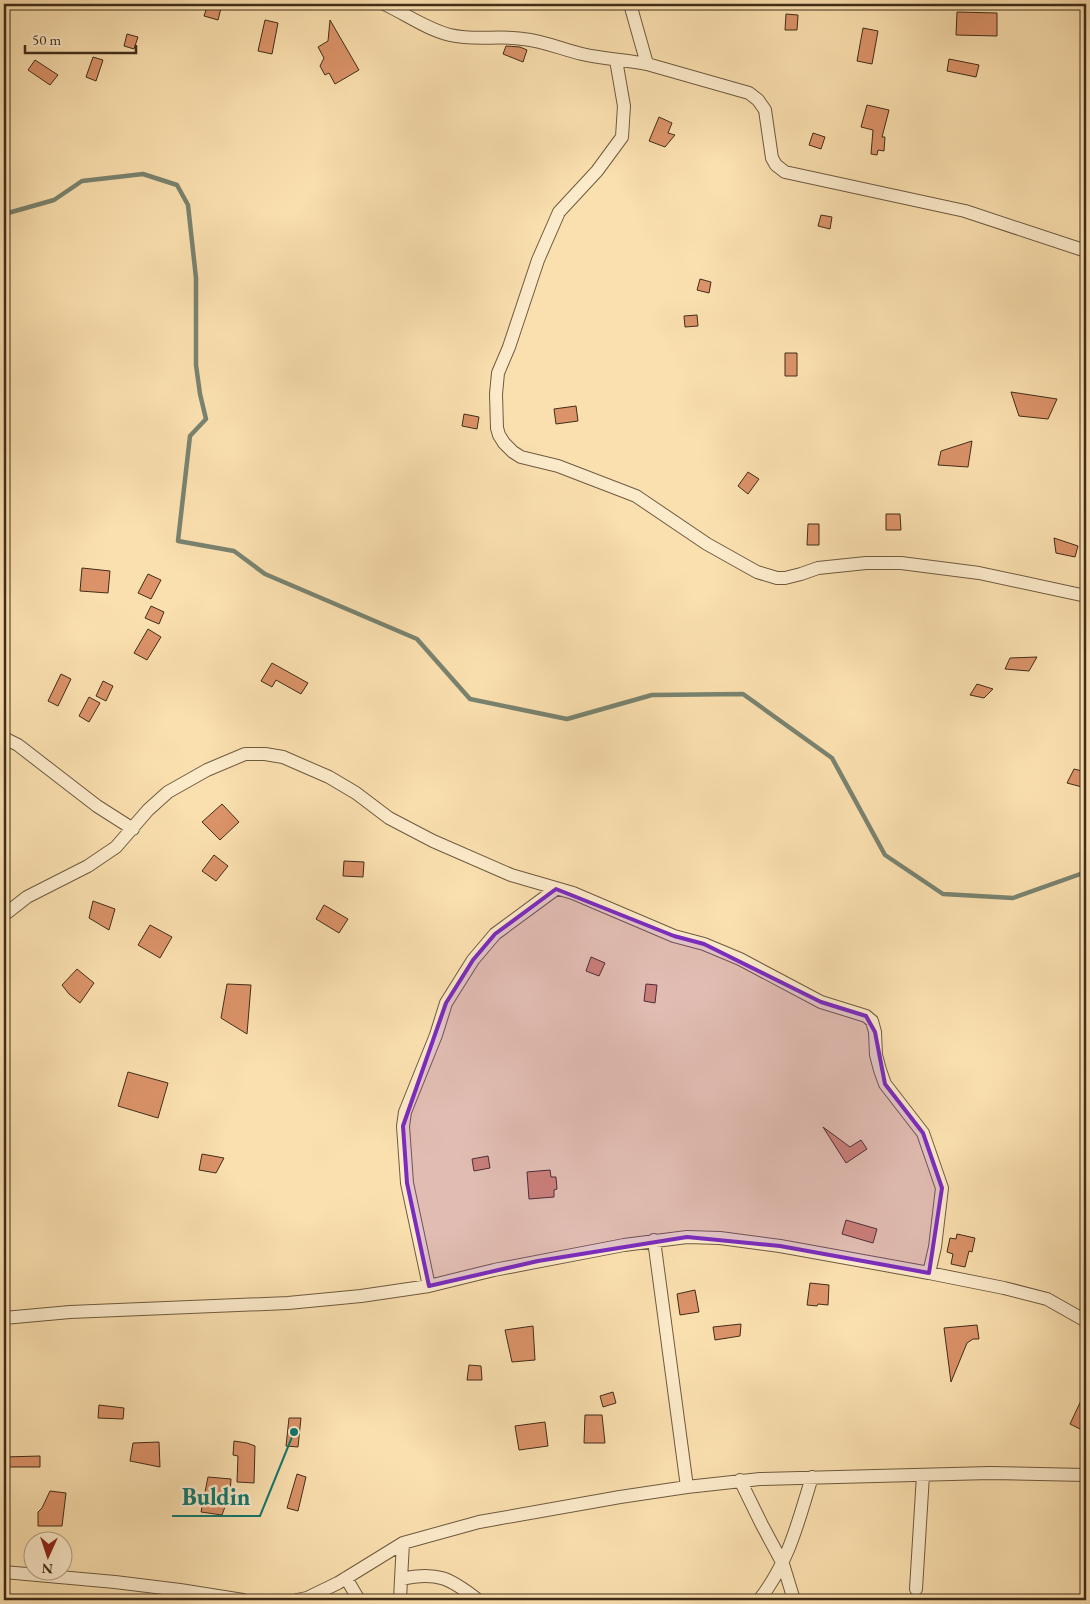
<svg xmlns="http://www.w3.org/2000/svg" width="1090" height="1604" font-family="'EB Garamond',serif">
	<rect width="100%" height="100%" fill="#fbe0af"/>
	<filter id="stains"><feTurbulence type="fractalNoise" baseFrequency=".004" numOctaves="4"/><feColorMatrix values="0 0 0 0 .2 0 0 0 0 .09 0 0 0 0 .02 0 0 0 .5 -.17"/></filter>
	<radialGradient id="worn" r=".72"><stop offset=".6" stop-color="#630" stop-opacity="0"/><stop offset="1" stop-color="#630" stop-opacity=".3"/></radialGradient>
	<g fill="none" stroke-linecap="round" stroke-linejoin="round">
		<path stroke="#798370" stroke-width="4.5" d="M4,216L8,213L54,200L82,181L143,174L177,185L188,205L196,278V365L200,394L206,419L190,436L178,541L234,551L265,574L417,639L470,699L567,719L652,695L743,694L832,758L885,855L943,894L1013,898L1086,872"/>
	</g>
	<path fill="#dc9369" stroke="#402d1a" d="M208,4H222L218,20L204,16Z
		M957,12L997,13V36L956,35Z
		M786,14L798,15L797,30H785Z
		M265,20L278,23L272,54L258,51Z
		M330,20L359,70L335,84L329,73L325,75L320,66L324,58L318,47L328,41Z
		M863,28L878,31L872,64L857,61Z
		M127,34L138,37L134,49L124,46Z
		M506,46L520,47L527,50L523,62L503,54Z
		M93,57L103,60L96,81L86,77Z
		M949,59L979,65L976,77L947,71Z
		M35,60L58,75L50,85L28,70Z
		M867,105L889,110L882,137H885L884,151L878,150L877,155L871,154L873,130L861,127Z
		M659,117L672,123L668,133L675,135L665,147L649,141Z
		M813,133L825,137L821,149L809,145Z
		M821,215L832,217L830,229L818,226Z
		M700,279L711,282L709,293L697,290Z
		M697,315L698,326L685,327L684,316Z
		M785,353H797V376H785Z
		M1011,392L1057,399L1048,419L1019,416Z
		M576,406L578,421L556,424L554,409Z
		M464,414L479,417L477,429L462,426Z
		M972,441L968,467L938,465L941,451Z
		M748,472L759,479L748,494L738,486Z
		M886,514H900L901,530H886Z
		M808,524H819V545H807Z
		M1054,538L1078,546L1075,557L1056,553Z
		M82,568L110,571L108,593L80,591Z
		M148,574L161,580L151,599L138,593Z
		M151,606L164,612L159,624L145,618Z
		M148,629L161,637L147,660L134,653Z
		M1037,657L1029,671L1005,669L1010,658Z
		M272,663L308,683L301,694L276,680L272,687L261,681Z
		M61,674L71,679L58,706L48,701Z
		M103,681L113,686L106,701L96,696Z
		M977,684L993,689L984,698L970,695Z
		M89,697L100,703L89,722L79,716Z
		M1074,769L1086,772L1082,787L1067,783Z
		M222,804L239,822L220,840L202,822Z
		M214,855L228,866L216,881L202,871Z
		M344,861L364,862L363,877L343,876Z
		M93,901L115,909L109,930L89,918Z
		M324,905L348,919L339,933L316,919Z
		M150,925L172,937L160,958L138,945Z
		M591,957L605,963L599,976L586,971Z
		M77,969L94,983L80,1003L69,994L62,985Z
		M227,984L251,985L247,1034L221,1018Z
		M646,984L657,985L655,1003L644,1001Z
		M128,1072L168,1083L158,1118L118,1106Z
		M823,1127L850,1147L861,1140L867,1149L846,1163Z
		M202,1154L224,1158L216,1173L199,1170Z
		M488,1156L490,1168L474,1171L472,1159Z
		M550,1170L551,1177H556L557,1189L554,1190V1197L529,1199L527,1172Z
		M846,1220L877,1229L873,1243L842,1234Z
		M957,1234L975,1238L972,1252L969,1251L965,1267L951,1264L953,1254L947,1252L950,1238L956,1239Z
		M810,1283L829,1285L828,1305L818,1304L817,1306L807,1305Z
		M695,1290L699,1312L680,1315L677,1294Z
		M741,1324L740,1336L715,1340L713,1327Z
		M977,1325L979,1339H973L967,1343L951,1382L944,1328Z
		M533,1326L535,1360L512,1362L505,1330Z
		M469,1365L481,1366L482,1380H467Z
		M1086,1390V1416L1080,1429L1070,1424Z
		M613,1392L616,1403L603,1407L600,1396Z
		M99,1405L124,1408L123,1419L98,1418Z
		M585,1415H602L605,1443H584Z
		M289,1418H301L298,1447L286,1446Z
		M545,1422L548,1446L519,1450L515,1426Z
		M234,1441L247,1443L255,1446L254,1483L237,1482L238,1456L233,1455Z
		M159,1442L160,1467L130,1461L133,1443Z
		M40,1456V1467H4V1457Z
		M297,1474L306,1477L298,1511L287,1508Z
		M208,1477L231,1479L230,1493L222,1515L201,1512Z
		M50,1491L66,1493L62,1526H38V1512L42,1508Z"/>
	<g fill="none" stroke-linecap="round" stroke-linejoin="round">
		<defs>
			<path id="minor" d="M384,4C406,14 426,29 450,35C476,41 498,35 523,39C543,41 562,49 582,54C603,59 625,60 647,64
				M630,4L647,64L749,93L758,100L765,110L772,158L776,165L785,172L965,211L1086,251
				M616,60L624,106L622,137L597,171L559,212L538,260L509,347L498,373L496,394L497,428L499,435L504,443L513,452L521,457L558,466L636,496L707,544L757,572L777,578H785L801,574L818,568L866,563H901L979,573L1086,596
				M4,738L18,745L97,806L133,829
				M4,915L27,897L88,866L116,847L148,810L168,792L207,770L245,754H265L283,757L329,777L356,793L389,818L433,841L511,875L573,893L674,936L704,944L740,959L821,1002L866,1016L872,1021L875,1032L876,1055L880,1070L885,1084L923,1133L942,1188L935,1247L929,1273L1004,1288L1047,1299L1086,1321
				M654,1240L687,1487
				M429,1286L407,1183L403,1126L405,1112L436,1035L446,1003L473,960L495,934L556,889
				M4,1318L70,1312L288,1303L361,1296L429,1286L494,1270L624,1245L687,1237L720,1238L780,1246L929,1273
				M740,1480L762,1525L783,1564L794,1600
				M403,1543L401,1579C437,1571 450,1578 478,1600
				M4,1572L115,1582L180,1590L243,1600
				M346,1578L359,1600
				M916,1589L923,1475
				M297,1600L307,1598L338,1583L403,1543L479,1522L620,1497L687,1487L760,1479L990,1473L1086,1475
				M400,1600L401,1579
				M759,1600C789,1562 798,1522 812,1477"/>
		</defs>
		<use href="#minor" stroke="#6f5a3f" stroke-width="14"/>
		<use href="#minor" stroke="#fcebcb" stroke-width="12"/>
	</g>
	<path fill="#7b2cbf" fill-opacity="0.2" stroke="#7b2cbf" stroke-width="4" stroke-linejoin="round" d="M556,889L674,936L704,944L821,1002L866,1016L875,1032L885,1084L923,1133L942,1188L929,1273L780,1246L687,1237L538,1261L429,1286L407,1183L403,1126L446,1003L473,960L495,934Z"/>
	<path fill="none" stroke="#0f766e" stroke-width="2" d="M294 1432L260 1516H172"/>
	<circle fill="#0f766e" stroke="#fcebcb" stroke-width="2" cx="294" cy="1432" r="5"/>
	<g font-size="24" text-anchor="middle" font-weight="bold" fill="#0f766e" stroke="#fcebcb" stroke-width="5" stroke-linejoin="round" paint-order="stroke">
		<text x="216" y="1505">Buldin</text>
	</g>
	<rect width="1090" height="1604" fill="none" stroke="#fbe0af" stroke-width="20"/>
	<rect x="5" y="5" width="1080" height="1594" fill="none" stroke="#402d1a" stroke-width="2.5"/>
	<rect x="10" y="10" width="1070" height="1584" fill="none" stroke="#402d1a"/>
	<g transform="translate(48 1556) rotate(183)"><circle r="24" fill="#fcebcb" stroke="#b19f84"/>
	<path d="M0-4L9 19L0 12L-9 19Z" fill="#8f2418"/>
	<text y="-8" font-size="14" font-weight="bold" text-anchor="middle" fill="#402d1a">N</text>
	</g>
	<path d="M25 45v8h111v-8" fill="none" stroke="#402d1a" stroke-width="2.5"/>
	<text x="32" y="45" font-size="15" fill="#402d1a" stroke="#fcebcb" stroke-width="4" paint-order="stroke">50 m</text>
	<rect width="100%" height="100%" filter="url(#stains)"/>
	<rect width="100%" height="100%" fill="url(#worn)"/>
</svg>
